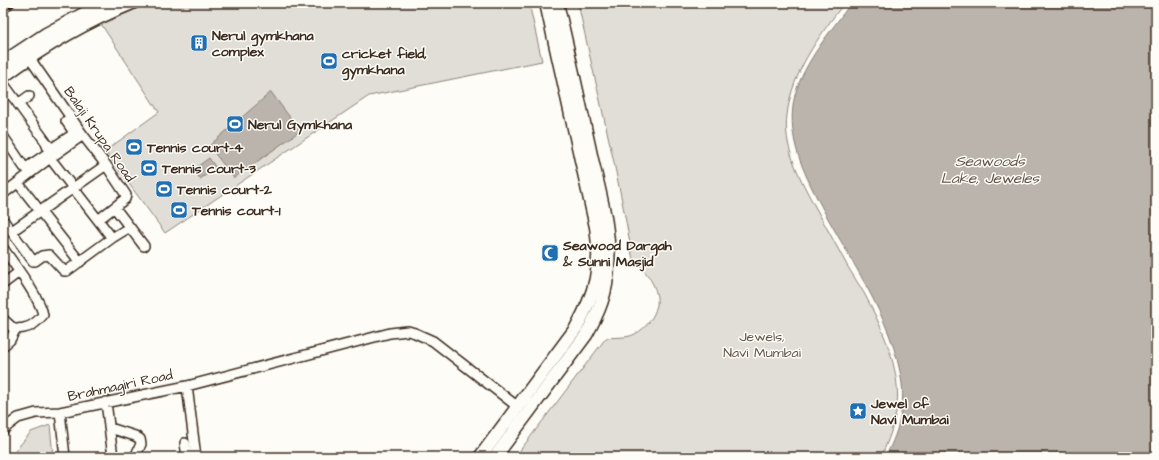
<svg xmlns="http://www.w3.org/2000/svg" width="1159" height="460" font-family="'Architects Daughter',sans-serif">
	<rect width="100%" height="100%" fill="#fdfcf7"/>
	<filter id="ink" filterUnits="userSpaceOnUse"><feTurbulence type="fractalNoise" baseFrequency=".025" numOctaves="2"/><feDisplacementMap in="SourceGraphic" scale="8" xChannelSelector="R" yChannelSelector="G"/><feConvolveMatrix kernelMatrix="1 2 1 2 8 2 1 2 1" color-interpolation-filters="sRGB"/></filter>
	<g filter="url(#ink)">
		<path fill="#e1ded7" stroke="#8e847a" d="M153,3H529L542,61L369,96L165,233L105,151L159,112L101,24L141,7Z
			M578,3H844C819,37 792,71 787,115C783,145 798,175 812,201C824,223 836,245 848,267C853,276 859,284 864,293C881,325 901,369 897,405C895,424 888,441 881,457H515L606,338C613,337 623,338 630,336C643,332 654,319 657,305C659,291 650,277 641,267C638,264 633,260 632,255C618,171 596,87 578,3Z
			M50,425L53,457H10L31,432Z"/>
		<path fill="#bbb4ad" stroke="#887d74" d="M851,3H1156V457H885C897,436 905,409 902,384C894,318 845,254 816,196C800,165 786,131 795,95C804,62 831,31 851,3Z
			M271,92L300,131L234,178L209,146Z
			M209,158L216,168L200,179L194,169Z"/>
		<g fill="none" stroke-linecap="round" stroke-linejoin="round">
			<defs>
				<path id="minor" d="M27,52L33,63L83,135L106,165L126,195L125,199L98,220
					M3,83L51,149L72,135L73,131L66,121
					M18,104L29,96
					M3,136L24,167L26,168L48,153L49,149L47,146
					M18,183L80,262
					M3,194L50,158L83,135
					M115,208L144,246
					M3,220L33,261H35L42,256L49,255L64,271H67L112,238L50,158
					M12,231L106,165
					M112,238L130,227
					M3,248C13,263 41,299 43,315C38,321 32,327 24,328C20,329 18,328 15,330L10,340L3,346
					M3,284L19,272
					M3,319L15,330
					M187,386L390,333L408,331L415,333L433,341L518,407
					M106,402L113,457
					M60,412L65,457
					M110,428L135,436L140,439L141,444L135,457
					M3,430L10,424L18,418L36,413L60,412L187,386L196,457
					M185,443L187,457"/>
				<path id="tertiary" d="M480,457L576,328C596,292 602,268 596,227L546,3
					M495,457L586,335C599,312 607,293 608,266C611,229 599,191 591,155C580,104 569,54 557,3"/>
				<path id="secondary" d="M3,63L47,34L105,3
					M3,76C42,47 86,21 131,3"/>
			</defs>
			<use href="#minor" stroke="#3b2a1e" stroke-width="12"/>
			<use href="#tertiary" stroke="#3b2a1e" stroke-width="15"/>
			<use href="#secondary" stroke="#3b2a1e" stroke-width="16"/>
			<use href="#minor" stroke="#fdfcf7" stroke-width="9"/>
			<use href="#tertiary" stroke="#fdfcf7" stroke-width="12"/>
			<use href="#secondary" stroke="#fdfcf7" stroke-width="13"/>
			<defs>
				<path id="rail" d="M3,14L15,3"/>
			</defs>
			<use href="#rail" stroke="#3b2a1e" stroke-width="4"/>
			<use href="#rail" stroke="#fdfcf7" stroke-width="2.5" stroke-dasharray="8" stroke-linecap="butt"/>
		</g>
	</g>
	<defs>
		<symbol id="building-square" viewBox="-11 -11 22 22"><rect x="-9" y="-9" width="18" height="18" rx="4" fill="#1f6fb2" stroke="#fdfcf7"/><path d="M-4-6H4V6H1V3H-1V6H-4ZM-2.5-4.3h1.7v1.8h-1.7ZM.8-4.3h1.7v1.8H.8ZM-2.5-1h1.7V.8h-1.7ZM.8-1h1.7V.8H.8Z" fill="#fff"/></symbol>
		<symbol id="stadium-square" viewBox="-11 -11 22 22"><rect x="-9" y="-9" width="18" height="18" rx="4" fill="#1f6fb2" stroke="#fdfcf7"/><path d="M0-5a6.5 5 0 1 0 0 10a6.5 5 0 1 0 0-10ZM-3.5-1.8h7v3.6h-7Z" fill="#fff"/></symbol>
		<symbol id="mosque-square" viewBox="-11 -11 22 22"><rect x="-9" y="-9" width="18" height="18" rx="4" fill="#1f6fb2" stroke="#fdfcf7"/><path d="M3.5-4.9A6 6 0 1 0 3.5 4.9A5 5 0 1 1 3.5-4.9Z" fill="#fff"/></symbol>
		<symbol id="sight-square" viewBox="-11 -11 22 22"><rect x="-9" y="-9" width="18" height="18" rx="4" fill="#1f6fb2" stroke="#fdfcf7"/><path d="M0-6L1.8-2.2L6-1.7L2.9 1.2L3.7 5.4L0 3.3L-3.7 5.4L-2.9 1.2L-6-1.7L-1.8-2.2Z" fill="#fff"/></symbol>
	</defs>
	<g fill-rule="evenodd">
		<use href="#building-square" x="189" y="33" width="20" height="20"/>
		<use href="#stadium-square" x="319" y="51" width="20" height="20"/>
		<use href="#stadium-square" x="225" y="114" width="20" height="20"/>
		<use href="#stadium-square" x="124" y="137" width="20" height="20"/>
		<use href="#stadium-square" x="139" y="158" width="20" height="20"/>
		<use href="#stadium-square" x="154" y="179" width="20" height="20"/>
		<use href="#stadium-square" x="169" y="200" width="20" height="20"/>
		<use href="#mosque-square" x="540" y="243" width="20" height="20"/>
		<use href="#sight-square" x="848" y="401" width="20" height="20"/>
	</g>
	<g text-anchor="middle" stroke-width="3" stroke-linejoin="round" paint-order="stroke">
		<g font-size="14" font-weight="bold" fill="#3b2a1e" stroke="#fdfcf7" text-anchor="start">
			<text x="212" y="40">Nerul gymkhana<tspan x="212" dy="16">complex</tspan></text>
			<text x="342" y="58">cricket field,<tspan x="342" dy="16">gymkhana</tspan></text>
			<text x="248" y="129">Nerul Gymkhana</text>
			<text x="147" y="152">Tennis court-4</text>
			<text x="162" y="173">Tennis court-3</text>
			<text x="177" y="194">Tennis court-2</text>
			<text x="192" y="215">Tennis court-1</text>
			<text x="563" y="250">Seawood Dargah<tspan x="563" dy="16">&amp; Sunni Masjid</tspan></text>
			<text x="871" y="408">Jewel of<tspan x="871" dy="16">Navi Mumbai</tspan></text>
		</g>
		<g font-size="14" fill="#3b2a1e" stroke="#fdfcf7">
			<text transform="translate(100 134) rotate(55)" y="5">Balaji Krupa Road</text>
			<text transform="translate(120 385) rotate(-12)" y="5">Brahmagiri Road</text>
		</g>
		<g font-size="14" fill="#64574c" stroke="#fdfcf7">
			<text x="762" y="341">Jewels,<tspan x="762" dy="16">Navi Mumbai</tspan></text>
		</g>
		<g font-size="15" font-style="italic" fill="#615349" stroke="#fdfcf7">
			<text x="990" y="166">Seawoods<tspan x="990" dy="17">Lake, Jeweles</tspan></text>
		</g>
	</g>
	<rect width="1159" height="460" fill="none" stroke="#fdfcf7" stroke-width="16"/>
	<rect x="8" y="8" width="1143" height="444" fill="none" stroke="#3b2a1e" stroke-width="1.5" filter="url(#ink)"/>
</svg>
